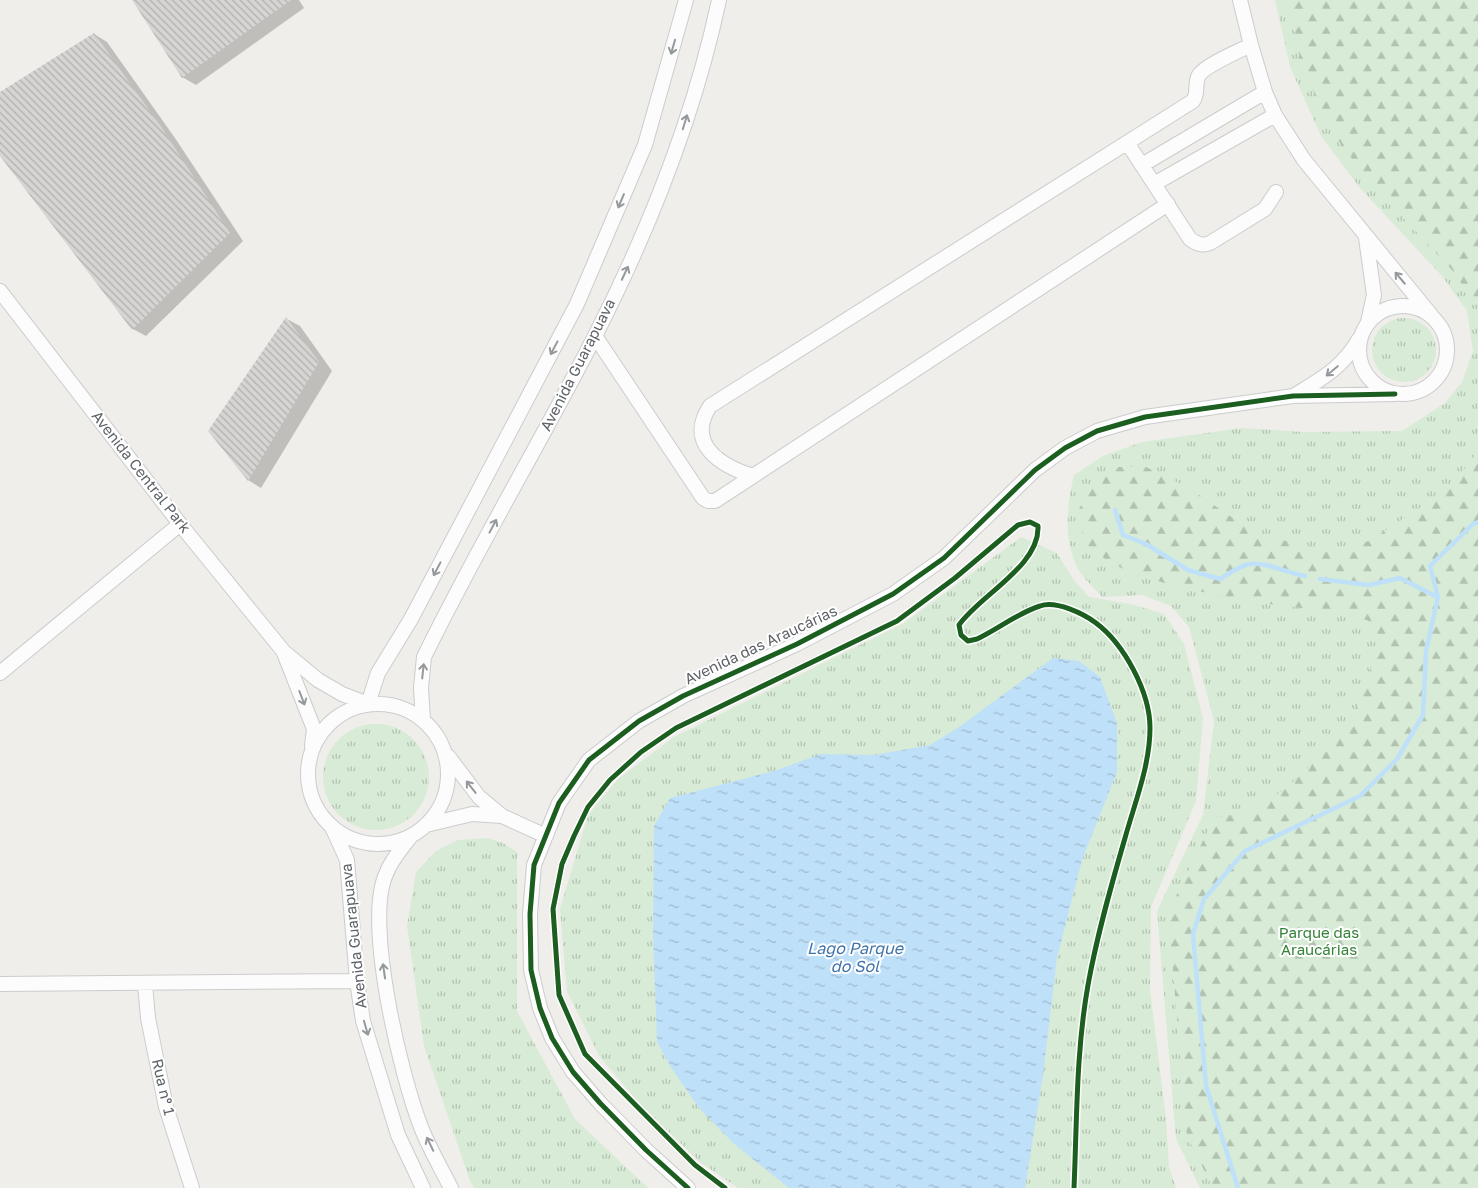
<svg xmlns="http://www.w3.org/2000/svg" width="1478" height="1188" font-family="'Golos Text',sans-serif">
	<defs>
		<pattern id="grass-tufts" width="24" height="20" patternUnits="userSpaceOnUse" patternTransform="scale(1.25)"><rect width="24" height="20" fill="#d8ebd6"/><path d="M3 7l-1-3M5 7V3M7 7l1-3M15 17l-1-3M17 17v-4M19 17l1-3" fill="none" stroke="#b2c2b1"/></pattern>
		<pattern id="forest-firs" width="22" height="20" patternUnits="userSpaceOnUse" patternTransform="scale(1.25)"><rect width="22" height="20" fill="#d8ebd6"/><path d="M5 1l3.5 6h-7zM16 11l3.5 6h-7z" fill="#b2c2b1"/></pattern>
		<pattern id="water-ripples" width="26" height="14" patternUnits="userSpaceOnUse" patternTransform="scale(1.25)"><rect width="26" height="14" fill="#bfe0f9"/><path d="M2 4q2-2 4 0t4 0M15 11q2-2 4 0t4 0" fill="none" stroke="#9eb9cd"/></pattern>
		<pattern id="building-back-hatch" width="6" height="6" patternUnits="userSpaceOnUse" patternTransform="scale(1.25)"><rect width="6" height="6" fill="#d6d5d3"/><path d="M-1 5l2 2M0 0l6 6M5-1l2 2" fill="none" stroke="#b1b0af"/></pattern>
	</defs>
	<rect width="100%" height="100%" fill="#efeeea"/>
	<path fill="url(#grass-tufts)" d="M1275,0H1478V1188H1200L1176,1139L1157,911L1203,815L1214,721L1189,627L1171,606L1142,595L1102,597C1095,588 1082,578 1077,567C1063,538 1067,505 1074,475L1103,456L1142,442L1242,428L1302,432L1402,431L1445,403L1462,382L1473,351L1467,311L1442,276L1360,188L1321,136L1290,67Z
		M1372 350a32 32 0 1 1 64 0a32 32 0 1 1-64 0Z
		M1021,537L1057,553L1073,579L1089,597L1131,604L1164,614L1184,644L1203,718L1196,801L1151,907L1150,989L1166,1119L1169,1167L1176,1188H738L700,1162L642,1106L599,1056L567,991L560,909L588,815L618,779L674,737L904,623Z
		M323 777a53 53 0 1 1 106 0a53 53 0 1 1-106 0Z
		M488,838L503,843L517,852V1011L575,1119L648,1188H474L470,1181L424,1046L407,926L416,872L436,851L458,840Z"/>
	<path fill="url(#forest-firs)" d="M1287,0H1478V307L1451,269L1369,181L1331,131L1301,63Z
		M1478,448V1188H1213L1187,1136L1168,913L1214,818C1225,816 1237,814 1248,811C1283,799 1334,745 1353,713C1367,690 1372,662 1378,637L1370,621L1341,613L1232,599L1161,582L1125,570L1093,552L1083,539L1079,509L1093,484L1118,467H1146L1189,488L1230,516L1267,537L1330,550L1369,541L1417,510L1446,488L1471,462Z"/>
	<path fill="url(#water-ripples)" d="M1053,658L1079,661L1100,677L1117,723V772L1082,860L1057,958L1043,1075L1025,1188H789L733,1143L699,1108L672,1069L657,1042L653,935L654,826L670,798L777,770L821,754L874,755L930,745L959,727Z"/>
	<path fill="#0003" d="M133,0H299L304,8L196,85L182,77Z
		M94,34L107,42L175,138L243,241L146,336L133,329L0,154V93Z
		M287,319L300,326L332,371L261,488L248,480Z"/>
	<g fill="none" stroke-linecap="round" stroke-linejoin="round">
		<path stroke="#bfe0f9" stroke-width="4.5" d="M1115,510L1123,535L1146,544L1188,570L1220,579C1228,574 1240,566 1249,564C1268,562 1286,573 1305,576
			M1320,579L1369,585L1400,578L1437,597
			M1238,1188L1206,1086L1193,934L1204,899L1245,851L1360,796L1397,759L1423,715L1426,651L1438,597L1430,566L1473,524L1478,522"/>
	</g>
	<path fill="url(#building-back-hatch)" d="M132,0H291L182,78Z
		M94,33L162,128L230,233L132,330L0,156V92Z
		M286,317L319,362L248,481L208,431Z"/>
	<g fill="none" stroke-linecap="round" stroke-linejoin="round">
		<defs>
			<path id="minor" d="M1240,0L1251,45L1265,92L1275,115L1304,160L1431,315
				M1128,144L1190,239C1197,244 1202,246 1210,243L1265,209L1276,192
				M1142,165L1265,92
				M1154,184L1275,115
				M1366,238L1374,295L1368,322
				M0,291L180,524L284,652L318,680L342,694L368,704L378,673L411,619L577,304L645,145L686,0
				M1359 350a44 44 0 1 1 88 0a44 44 0 1 1-88 0Z
				M595,336L703,498L708,501H715L1168,204
				M1295,395C1323,378 1342,368 1359,339
				M753,476C721,466 685,444 710,406L1193,101C1199,93 1194,83 1199,75C1206,65 1239,51 1251,45
				M284,653L314,729L312,746
				M0,673L180,524
				M308 774a70 70 0 1 1 140 0a70 70 0 1 1-140 0Z
				M423,720L421,688L424,657C477,548 540,444 595,336C649,230 694,117 719,0
				M448,756L479,797L502,816L546,836
				M426,825L472,814L502,816
				M332,827L347,860L357,981L363,1021L398,1135L423,1188
				M411,836C402,848 391,860 386,874C364,923 401,1076 421,1127C429,1148 441,1168 451,1188
				M0,984L357,981
				M145,984L148,1018L166,1107L192,1188
				M688,1188L646,1150L600,1103L573,1072L552,1038L540,1008L531,970L530,914L534,865L559,803L589,760L639,721L683,696L797,644L893,594L944,558L1035,470L1065,448L1097,431L1145,417L1293,396L1395,394"/>
		</defs>
		<use href="#minor" stroke="#cbcccc" stroke-width="16"/>
		<use href="#minor" stroke="#fdfcfc" stroke-width="14"/>
		<defs>
			<path id="cycleway" d="M688,1188L646,1150L600,1103L573,1072L552,1038L540,1008L531,970L530,914L534,865L559,803L589,760L639,721L683,696L797,644L893,594L944,558L1035,470L1065,448L1097,431L1145,417L1293,396L1395,394
				M725,1188L695,1165L585,1054L559,995L553,909L562,864L574,836L588,807L610,780L641,752L676,728L897,621L955,578L1018,525L1030,522L1038,526C1040,566 980,595 959,625L961,635L968,641L977,639C998,629 1018,613 1040,606C1056,600 1084,614 1096,623C1124,644 1150,692 1150,728C1150,765 1135,802 1125,838C1111,886 1097,935 1088,985C1076,1052 1077,1120 1074,1188"/>
		</defs>
		<use href="#cycleway" stroke="#fff" stroke-width="8"/>
		<use href="#cycleway" stroke="#1b5e20" stroke-width="5"/>
	</g>
	<defs><path id="oneway-shaft" d="M-6 0H5M1.5-3L5.5 0L1.5 3" fill="none" stroke-width="1.6" stroke-linecap="round" stroke-linejoin="round" transform="scale(1.25)"/></defs>
	<g stroke="#96999c">
		<use href="#oneway-shaft" transform="translate(673 47) rotate(106)"/>
		<use href="#oneway-shaft" transform="translate(685 122) rotate(-73)"/>
		<use href="#oneway-shaft" transform="translate(621 201) rotate(113)"/>
		<use href="#oneway-shaft" transform="translate(625 273) rotate(-65)"/>
		<use href="#oneway-shaft" transform="translate(1400 278) rotate(-130)"/>
		<use href="#oneway-shaft" transform="translate(554 348) rotate(118)"/>
		<use href="#oneway-shaft" transform="translate(1332 371) rotate(140)"/>
		<use href="#oneway-shaft" transform="translate(493 526) rotate(-62)"/>
		<use href="#oneway-shaft" transform="translate(437 569) rotate(118)"/>
		<use href="#oneway-shaft" transform="translate(423 671) rotate(-84)"/>
		<use href="#oneway-shaft" transform="translate(302 698) rotate(69)"/>
		<use href="#oneway-shaft" transform="translate(471 787) rotate(-128)"/>
		<use href="#oneway-shaft" transform="translate(384 971) rotate(-98)"/>
		<use href="#oneway-shaft" transform="translate(366 1028) rotate(74)"/>
		<use href="#oneway-shaft" transform="translate(430 1144) rotate(-116)"/>
	</g>
	<g text-anchor="middle" stroke-width="4" stroke-linejoin="round" paint-order="stroke">
		<g font-size="15" fill="#5f6368" stroke="#fff">
			<text transform="translate(578 365) rotate(-63)" y="5">Avenida Guarapuava</text>
			<text transform="translate(141 472) rotate(52)" y="5">Avenida Central Park</text>
			<text transform="translate(761 645) rotate(-25)" y="5">Avenida das Araucárias</text>
			<text transform="translate(354 936) rotate(-96)" y="5">Avenida Guarapuava</text>
			<text transform="translate(163 1087) rotate(77)" y="5">Rua nº 1</text>
		</g>
		<g font-size="15" fill="#348238" stroke="#fff">
			<text x="1319" y="938">Parque das<tspan x="1319" dy="17">Araucárias</tspan></text>
		</g>
		<g font-size="16" font-style="italic" fill="#4174aa" stroke="#fff">
			<text x="855" y="954">Lago Parque<tspan x="855" dy="18">do Sol</tspan></text>
		</g>
	</g>
</svg>
